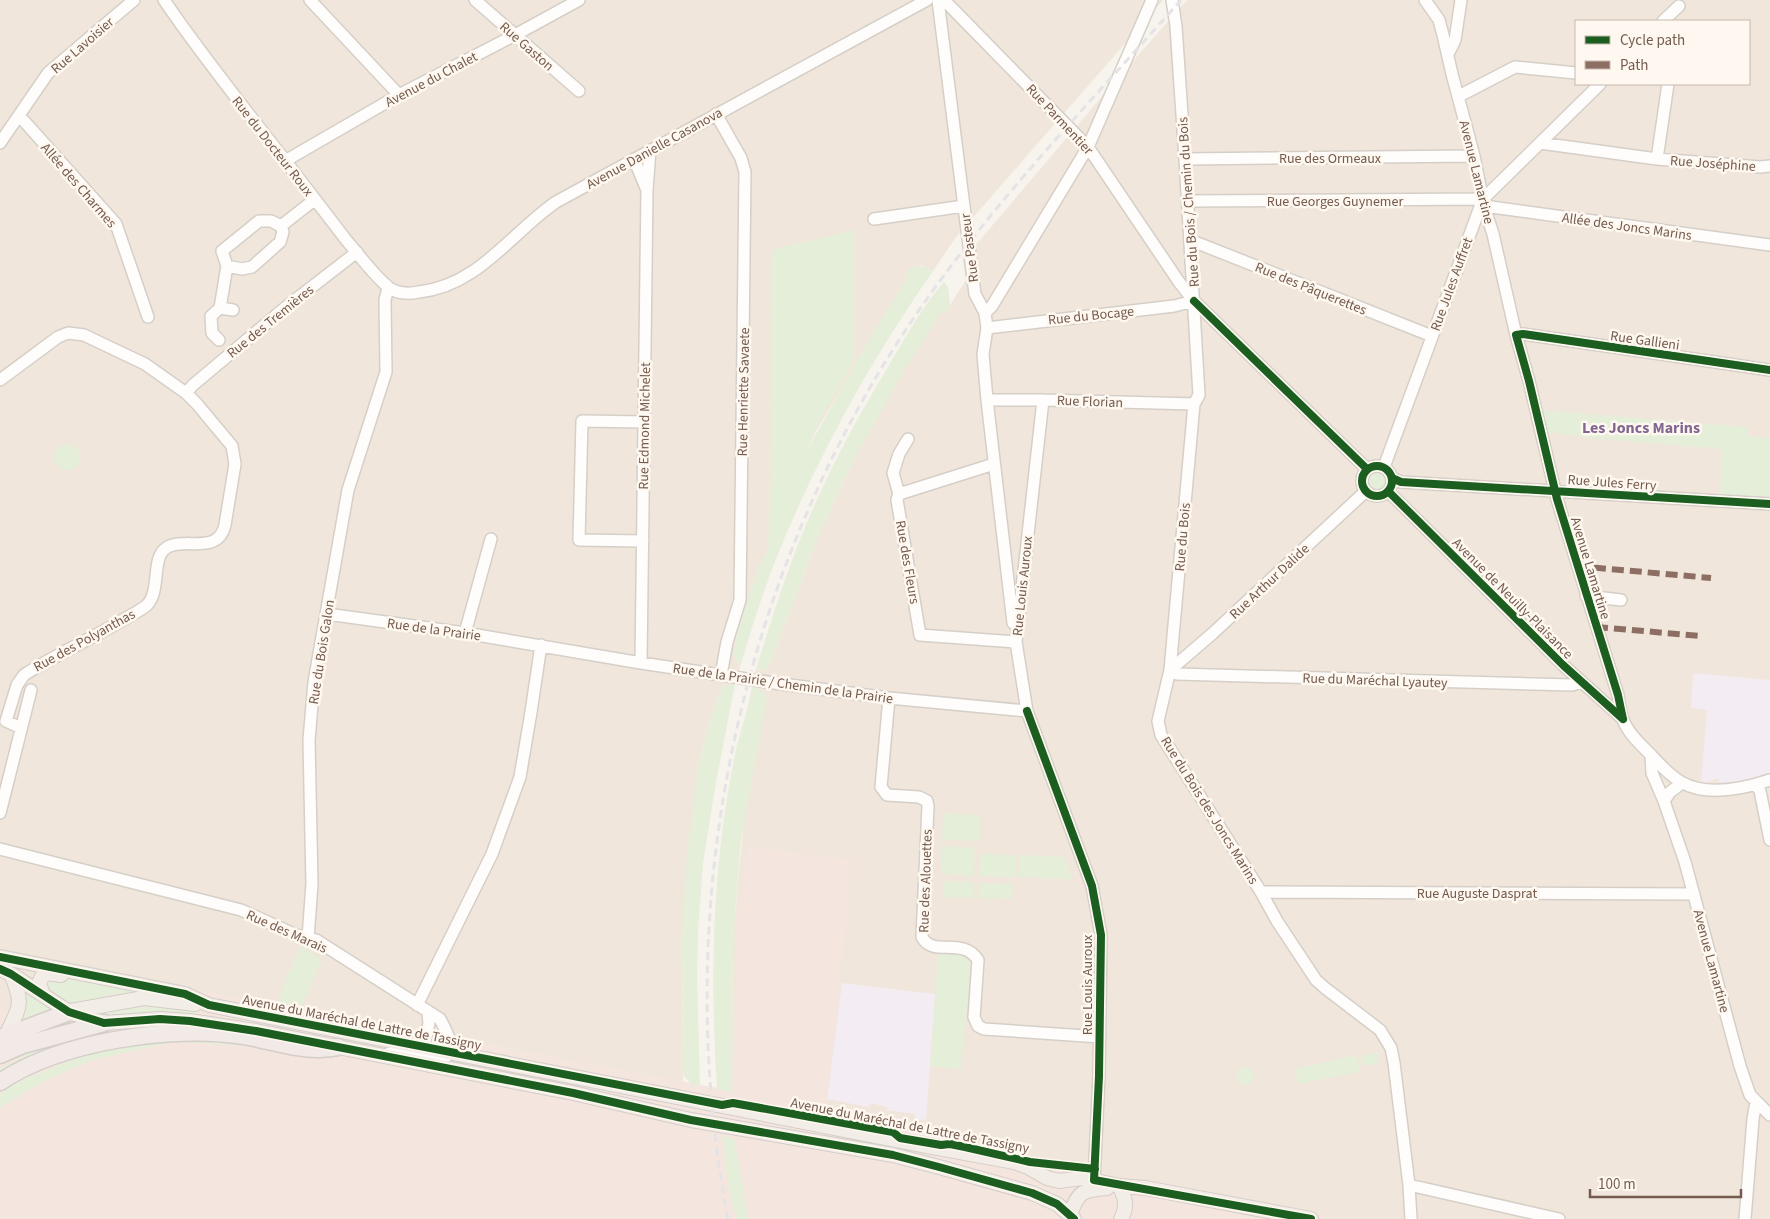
<svg xmlns="http://www.w3.org/2000/svg" width="1770" height="1219" font-family="'Source Sans 3',sans-serif">
	<rect width="100%" height="100%" fill="#f7f3ed"/>
	<path fill="#f0e6db" fill-rule="evenodd" d="M0,0H1163L956,237L933,271L922,265L909,269L904,283L816,431L773,520L770,521V535L766,543H769L768,550L760,566L734,655L740,667L735,684L722,687L712,715L698,765L682,937L683,1082L450,1038L428,1033L366,1023L0,1012Z
		M1187,0H1770V1219H1281L1168,1198L1100,1172L878,1120L732,1092L733,940L743,829L762,691L752,686L756,669L762,670L771,661L818,537L853,461L902,367L942,311L945,313L966,280L963,260L1104,94ZM1576,21H1749V84H1576Z"/>
	<path fill="#f4e6df" d="M748,846L851,860L840,985L825,1111L878,1120L1100,1172L1168,1198L1281,1219H0V1012L69,965L366,1023L428,1033L450,1038L739,1092L733,1083L738,912Z"/>
	<path fill="#f4ecf3" d="M1693,673L1770,680V773L1745,781L1730,784H1720L1718,778L1707,782L1701,781L1707,710L1691,708Z
		M842,983L935,994L926,1120L915,1119V1114L886,1110L887,1107L870,1103L869,1107L827,1099Z"/>
	<path fill="#e5eed9" d="M854,230V360L819,422L805,454L862,351L904,283L909,269C919,263 924,266 933,271C870,361 817,457 776,559C762,594 751,631 740,667L734,655L736,635L758,568L768,550L769,543H766L770,535L771,250Z
		M944,282L948,287L950,305L945,313L942,311L907,366L903,367V373L853,461L818,537L771,661L767,669L762,670L756,669C775,608 794,548 821,491C839,452 860,414 882,377C901,345 919,311 944,282Z
		M1541,410L1747,427L1748,436L1770,438V497L1720,494L1722,449L1591,438L1546,432Z
		M54 457a13 13 0 1 1 26 0a13 13 0 1 1-26 0Z
		M1369 481a8 8 0 1 1 16 0a8 8 0 1 1-16 0Z
		M735,684L716,782L703,863L698,931L697,977L700,1086L691,1084L683,1075L682,937L686,864L698,765L712,715L722,687Z
		M752,686L763,691L767,698L741,840L733,940L732,1092L717,1089C710,980 712,871 733,764C738,737 748,712 752,686Z
		M943,813L980,815L979,841L942,840Z
		M942,846L974,848L973,876L941,874Z
		M980,854L1016,855L1015,877L979,876Z
		M1019,855L1065,857L1072,879L1018,877Z
		M943,881L973,882V898L943,897Z
		M979,883L1013,884L1012,899L978,898Z
		M301,946L322,960L301,1007L278,1003L286,978Z
		M938,953C952,954 964,951 971,965L961,1069L930,1066Z
		M55,977L88,983L104,982L146,993L116,994L70,1004L46,987V981Z
		M23,988L54,1008L19,1021Z
		M135,1006L198,1010V1017H108L96,1014L97,1012Z
		M139,1028L140,1029L0,1074V1068L21,1058L27,1052L91,1034Z
		M236,1039L254,1046L174,1042L96,1059L44,1081L0,1108V1094L13,1084L107,1045L130,1041Z
		M1377,1053L1379,1063L1363,1066L1361,1056Z
		M1356,1055L1360,1072L1298,1084L1295,1069Z
		M1236 1076a9 9 0 1 1 18 0a9 9 0 1 1-18 0Z
		M722,1135L735,1140L748,1219H736L727,1178Z"/>
	<g fill="none" stroke-linecap="round" stroke-linejoin="round">
		<defs>
			<path id="minor" d="M164,0C202,56 245,109 287,163C307,189 327,215 347,241C360,256 372,273 387,286C395,294 409,294 419,292C478,286 511,233 556,202L927,0
				M310,0L399,95
				M475,0L579,91
				M938,0L975,294L985,313L987,328L983,354L987,400L1013,623
				M944,0L1088,147L1179,282L1194,301L1367,469
				M1172,0L1176,26L1185,159L1199,395L1194,404L1170,670L1158,721L1161,735L1261,892L1277,921L1316,980L1325,988L1380,1030L1391,1048L1394,1063L1409,1185L1411,1219
				M1425,0L1439,20L1443,35L1452,74L1474,156L1484,206L1493,234L1516,335L1529,381L1557,499L1618,695C1619,702 1620,710 1622,717C1626,731 1640,744 1650,754C1659,764 1669,775 1681,782C1707,797 1743,789 1770,780
				M1663,21L1679,6
				M1448,54L1455,40L1461,0
				M1459,96L1515,67L1576,73
				M716,114L741,158L745,172L740,600L727,642L721,675
				M18,117L24,121L116,224L148,317
				M0,143L48,73L134,0
				M1540,143L1657,159L1760,167L1770,166
				M634,159L646,188
				M1185,159L1474,156
				M1657,159L1668,84
				M285,161L399,95L515,35L579,0
				M1188,201L1483,199
				M1484,206L1770,245
				M874,219L964,206
				M281,226L314,200
				M1190,240L1432,336
				M227,266L242,269L252,267L280,242L283,232L281,226
				M220,308L233,310
				M985,313L992,306L1088,147L1152,0
				M987,328L1174,306L1194,301
				M1516,335L1523,334L1770,370
				M219,340L212,333L211,316L220,308L227,266L222,251L259,221H271L281,226
				M0,380L58,337L68,333L84,335L145,364L186,393L197,404L232,446L235,464L225,525C218,556 184,536 166,548C151,558 161,591 147,605C140,611 129,616 121,621C89,640 55,655 24,675L17,685L6,721L21,728
				M186,393L193,385L286,307L357,252
				M987,400H1043L1194,404
				M1043,400L1016,642L1027,711L1092,886L1101,935L1099,1076L1094,1180
				M994,464L899,494L897,500L920,635L1016,642
				M1362 481a15 15 0 1 1 30 0a15 15 0 1 1-30 0Z
				M1384,467L1483,199L1600,84
				M1392,478L1401,482L1770,504
				M1388,491L1563,665L1623,719
				M899,494L893,473L899,454L908,439
				M643,541L579,540L582,421L644,422
				M1586,596L1621,600
				M327,614L465,633L641,663L774,683L889,698L1027,711
				M465,633L491,539
				M641,663L647,190L650,150
				M1170,670L1177,674L1572,685L1581,682
				M1170,670L1212,634L1366,491
				M889,698L881,787L887,795L919,797L927,801L928,806L922,937C933,958 962,936 978,960L974,1017L978,1026L984,1029L1100,1037
				M1651,755L1652,773L1664,801L1685,862L1740,1066L1750,1095L1770,1115
				M1756,785L1760,791L1770,840
				M1664,801L1670,792L1682,783
				M0,813L31,690
				M0,849L241,910L296,935L316,940L440,1019C447,1033 454,1042 446,1057L440,1059L396,1051L382,1056
				M1261,892L1694,894
				M308,938L312,884L309,740L314,682L348,490L386,372L385,300L388,288
				M417,1005L492,854L520,777L531,712L541,645
				M424,1047L429,1023L428,1012
				M1409,1185L1559,1219
				M1745,1219L1753,1119L1756,1102"/>
			<path id="major" d="M0,957L185,994L209,1005L926,1146L1014,1162L1028,1167L1047,1178L1059,1181L1082,1178L1120,1186L1145,1188L1311,1219
				M0,969L11,974L69,1012L104,1023L160,1019L190,1021L256,1031L573,1093L691,1120L893,1155L939,1167L1032,1193L1057,1204L1074,1219
				M43,995L39,983L42,977L47,973L61,975
				M71,1011L144,998L195,1004
				M6,1035C20,1007 24,1004 11,974
				M1120,1186C1125,1199 1128,1207 1121,1219
				M1070,1215C1078,1191 1083,1190 1107,1188"/>
			<path id="highway" d="M0,1038L69,1012
				M0,1055L23,1045L104,1023
				M0,1082C61,1041 172,1025 244,1036C268,1040 292,1049 316,1049C323,1049 331,1048 338,1047"/>
		</defs>
		<use href="#minor" stroke="#d5cfc8" stroke-width="14"/>
		<use href="#major" stroke="#d5cdc8" stroke-width="16"/>
		<use href="#highway" stroke="#d5cdc8" stroke-width="19"/>
		<use href="#minor" stroke="#fefdfc" stroke-width="11"/>
		<use href="#major" stroke="#f2ede6" stroke-width="14"/>
		<use href="#highway" stroke="#f1eae6" stroke-width="16"/>
		<path stroke="#e5e3e5" stroke-width="3" stroke-dasharray="8 5" stroke-linecap="butt" d="M728,1219C669,910 736,580 913,319C991,204 1089,104 1181,0"/>
		<path stroke="#8d6e63" stroke-width="6" stroke-dasharray="12 6" stroke-linecap="butt" d="M1576,566L1711,578
			M1596,627L1701,636"/>
		<defs>
			<path id="cycleway" d="M1194,301L1367,469
				M1362 481a15 15 0 1 1 30 0a15 15 0 1 1-30 0Z
				M1392,478L1401,482L1770,504
				M1388,491L1563,665L1623,719
				M1027,711L1092,886L1101,935L1099,1076L1094,1180L1311,1219
				M1623,719L1618,695L1557,499L1529,381L1516,335L1523,334L1770,370
				M0,957L185,994L209,1005L722,1105L733,1103L893,1132L900,1138L941,1145L950,1144L965,1147L1030,1162L1095,1169
				M0,969L11,974L69,1012L104,1023L160,1019L190,1021L256,1031L573,1093L691,1120L893,1155L939,1167L1032,1193L1057,1204L1074,1219"/>
		</defs>
		<use href="#cycleway" stroke="#fef8f0" stroke-width="11"/>
		<use href="#cycleway" stroke="#1b5e20" stroke-width="8"/>
	</g>
	<g text-anchor="middle" stroke-width="5" stroke-linejoin="round" paint-order="stroke">
		<g font-size="14" fill="#755b4e" stroke="#fef8f0">
			<text transform="translate(82 45) rotate(-41)" y="5">Rue Lavoisier</text>
			<text transform="translate(527 46) rotate(41)" y="5">Rue Gaston</text>
			<text transform="translate(431 79) rotate(-28)" y="5">Avenue du Chalet</text>
			<text transform="translate(1060 119) rotate(47)" y="5">Rue Parmentier</text>
			<text transform="translate(273 146) rotate(52)" y="5">Rue du Docteur Roux</text>
			<text transform="translate(654 148) rotate(-29)" y="5">Avenue Danielle Casanova</text>
			<text x="1330" y="163">Rue des Ormeaux</text>
			<text transform="translate(1713 163) rotate(4)" y="5">Rue Joséphine</text>
			<text transform="translate(1477 172) rotate(76)" y="5">Avenue Lamartine</text>
			<text transform="translate(79 185) rotate(49)" y="5">Allée des Charmes</text>
			<text x="1335" y="206">Rue Georges Guynemer</text>
			<text transform="translate(1188 202) rotate(-94)" y="5">Rue du Bois / Chemin du Bois</text>
			<text transform="translate(1627 226) rotate(8)" y="5">Allée des Joncs Marins</text>
			<text transform="translate(969 248) rotate(-97)" y="5">Rue Pasteur</text>
			<text transform="translate(1451 284) rotate(-70)" y="5">Rue Jules Auffret</text>
			<text transform="translate(1311 288) rotate(22)" y="5">Rue des Pâquerettes</text>
			<text transform="translate(1091 315) rotate(-6)" y="5">Rue du Bocage</text>
			<text transform="translate(270 321) rotate(-39)" y="5">Rue des Tremières</text>
			<text transform="translate(1645 340) rotate(8)" y="5">Rue Gallieni</text>
			<text transform="translate(743 392) rotate(-89)" y="5">Rue Henriette Savaete</text>
			<text transform="translate(1090 401) rotate(2)" y="5">Rue Florian</text>
			<text transform="translate(644 426) rotate(-89)" y="5">Rue Edmond Michelet</text>
			<text transform="translate(1612 482) rotate(4)" y="5">Rue Jules Ferry</text>
			<text transform="translate(1182 537) rotate(-85)" y="5">Rue du Bois</text>
			<text transform="translate(908 562) rotate(80)" y="5">Rue des Fleurs</text>
			<text transform="translate(1591 568) rotate(73)" y="5">Avenue Lamartine</text>
			<text transform="translate(1269 581) rotate(-43)" y="5">Rue Arthur Dalide</text>
			<text transform="translate(1022 586) rotate(-84)" y="5">Rue Louis Auroux</text>
			<text transform="translate(1513 598) rotate(45)" y="5">Avenue de Neuilly-Plaisance</text>
			<text transform="translate(434 629) rotate(8)" y="5">Rue de la Prairie</text>
			<text transform="translate(84 640) rotate(-29)" y="5">Rue des Polyanthas</text>
			<text transform="translate(321 652) rotate(-81)" y="5">Rue du Bois Galon</text>
			<text transform="translate(1375 680) rotate(2)" y="5">Rue du Maréchal Lyautey</text>
			<text transform="translate(783 683) rotate(8)" y="5">Rue de la Prairie / Chemin de la Prairie</text>
			<text transform="translate(1210 810) rotate(58)" y="5">Rue du Bois des Joncs Marins</text>
			<text transform="translate(925 881) rotate(-88)" y="5">Rue des Alouettes</text>
			<text x="1477" y="898">Rue Auguste Dasprat</text>
			<text transform="translate(287 931) rotate(24)" y="5">Rue des Marais</text>
			<text transform="translate(1712 961) rotate(75)" y="5">Avenue Lamartine</text>
			<text transform="translate(1087 985) rotate(-90)" y="5">Rue Louis Auroux</text>
			<text transform="translate(362 1022) rotate(11)" y="5">Avenue du Maréchal de Lattre de Tassigny</text>
			<text transform="translate(910 1125) rotate(11)" y="5">Avenue du Maréchal de Lattre de Tassigny</text>
		</g>
		<g font-size="16" font-weight="bold" fill="#816691" stroke="#fef8f0">
			<text x="1641" y="433">Les Joncs Marins</text>
		</g>
	</g>
	<rect x="1575" y="20" width="175" height="65" fill="#fef8f0" stroke="#c7b9af"/>
	<rect x="1585" y="36" width="25" height="8" fill="#1b5e20" stroke="#c7b9af"/>
	<text x="1620" y="45" font-size="15" fill="#755b4e">Cycle path</text>
	<rect x="1585" y="61" width="25" height="8" fill="#8d6e63" stroke="#c7b9af"/>
	<text x="1620" y="70" font-size="15" fill="#755b4e">Path</text>
	<path d="M1590 1189v8h151v-8" fill="none" stroke="#755b4e" stroke-width="2.5"/>
	<text x="1598" y="1189" font-size="15" fill="#755b4e" stroke="#fef8f0" stroke-width="4" paint-order="stroke">100 m</text>
</svg>
